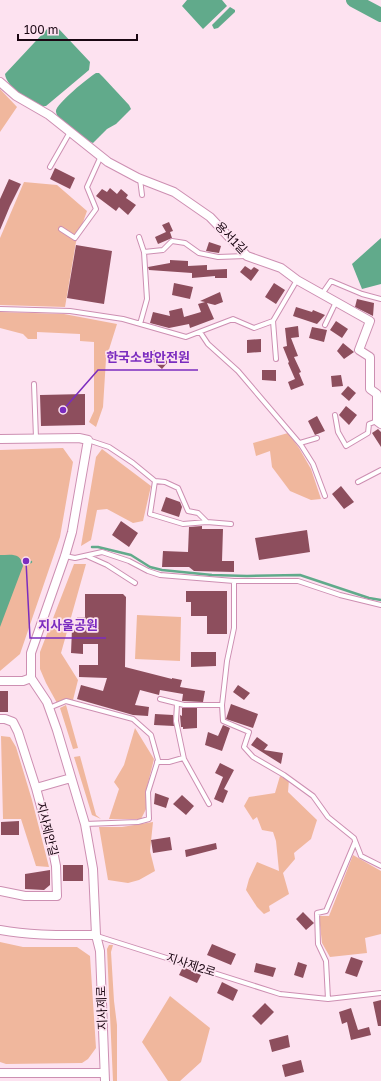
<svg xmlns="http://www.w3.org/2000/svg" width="381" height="1081" font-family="'Golos Text','Noto Sans KR',sans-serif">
	<rect width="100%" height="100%" fill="#fde2f0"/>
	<path fill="#f0b79d" d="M0,89L17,107L0,132Z
		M24,182L57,185L87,211L76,242L65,307L0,305V238Z
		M0,312L64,314L117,324L106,359L103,407L96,427L89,422L94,411V342L80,341V334L37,332V339H28L23,334L0,328Z
		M288,433L299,448L311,469L321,499L311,500L290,491L272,467L270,451L256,456L253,443Z
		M63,448L73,462L60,537L20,654L0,671V450Z
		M102,449L151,486L143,521L133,523L107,509L97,510L91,540L81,546L96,457Z
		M74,564H86L61,653L78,680L73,700L66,699L57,703L46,683L40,669V652Z
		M137,615L181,617L180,661L135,659Z
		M66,705L78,748L73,749L60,708Z
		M135,728L154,759L147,787V807L141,819H109L119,789L114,782L124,765Z
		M1,736L10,737L16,747L32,800L49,867L36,866L21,819H3Z
		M80,756L96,815L101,819L92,815L74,757Z
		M280,776L289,780L288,792L317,820L311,839L294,853L295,859L283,873L289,894L269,906L270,911L264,914L257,907L246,890L249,879L257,862L279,871L276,841L273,832L262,830L257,817L253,820L244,806L249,797L275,793Z
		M153,822L150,851L155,871L139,880L128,883L108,880L99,827H122Z
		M353,855L381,871V934L365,938L367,953L330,957L322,943L319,916H329Z
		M0,942L23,947H77L90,956L96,1048L88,1059L82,1063L6,1064L0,1062Z
		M109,945H113L111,952L114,1001L117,1025V1081H113L107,949Z
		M170,996L210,1028L201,1062L180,1081H168L142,1042Z"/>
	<path fill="#61aa8b" d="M187,0H222L227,6L203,29L182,6Z
		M230,7L235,10V12L218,28L214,29L212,25Z
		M55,27L58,28L90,62L89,70L46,106C34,108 6,87 5,74L48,28Z
		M96,73H99L103,77L129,105L131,109L116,124L107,129L93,143C85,140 55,120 56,111C56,104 89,77 96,73Z
		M381,238V284L362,289L352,264Z
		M0,555C11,555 21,552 23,566L0,627Z"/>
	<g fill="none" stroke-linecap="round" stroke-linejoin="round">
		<path stroke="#61aa8b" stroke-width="2.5" d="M92,547H98L131,555L150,567L162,570L212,575L247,576L300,575L369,598L381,600
			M22,563L31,562"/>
		<path stroke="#61aa8b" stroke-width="14" d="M353,0L381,15"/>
	</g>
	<path fill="#8d4e5d" d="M55,168L75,178L70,189L50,179Z
		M9,179L21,184L10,206L0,230V199Z
		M110,188L117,194L121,189L128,195L126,198L136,205L128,215L119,207L116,211L96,196L102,189L107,192Z
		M169,222L173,231L170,232L172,238L158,244L155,237L166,232L162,225Z
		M209,242L221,246L219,253L206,251Z
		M76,245L112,251L104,304L67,298Z
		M170,260L188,261V266L207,265V270L227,269V278H215V276L192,278V273L149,270L148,267L170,263Z
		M245,266L251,270L254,267L259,270L251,281L240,272Z
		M174,283L193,287L190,299L172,295Z
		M274,283L285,290L276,304L265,297Z
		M220,292L223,302L215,305L207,303L214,319L190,328L189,324L169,328L150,323L153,312L170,316L169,311L182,308L184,317L201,312L198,304L205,302L200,301Z
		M357,299L374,303L373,316L355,307Z
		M296,307L312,312L313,310L325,315L317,324L293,316Z
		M336,321L348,329L342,338L330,330Z
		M298,326L299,337L291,338L298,356L294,357L301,372L299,373L304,385L291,390L288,382L295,379L288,363L289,362L283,347L287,346L285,328Z
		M312,327L327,330L324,342L309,338Z
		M261,339V352L247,353V340Z
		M343,343L354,352L344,359L337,351Z
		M154,350L168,362L162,369L148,357Z
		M262,370H276V381L262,380Z
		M341,375L343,386L332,387L331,376Z
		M348,386L356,393L349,401L341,394Z
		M85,394V425L41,426L40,395Z
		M346,406L357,415L349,425L339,415Z
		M317,416L325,431L315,435L308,421Z
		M378,429L381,432V447L372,433Z
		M341,486L354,502L344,509L332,494Z
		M166,497L180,502L182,507L179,517L161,511Z
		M121,521L138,533L129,547L112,535Z
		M202,526V529H223L222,561H234V572L194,571L189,567H162L163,551L188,552L189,527Z
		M307,530L310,552L259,560L255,538Z
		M186,591H227V634H207V616H191V602H186Z
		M85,594H123L126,597L125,667L172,679V678L182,680L180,687L205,691L203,702L182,701L183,694L160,690L159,695L140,690L135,705L149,707L148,716L133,715L77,699L81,685L103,691L107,678L79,677V665H98V644H83V654L71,653L72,629H77V617H85Z
		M191,652H216V666L191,667Z
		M238,685L250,693L244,700L233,692Z
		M0,691H8V712H0Z
		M231,704L258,714L253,728L226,719Z
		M182,708H197V728L183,729V727H181L180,715L182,716Z
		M155,714L173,715L174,726L154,725Z
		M223,725L230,728L222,751L205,745L208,732L218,736Z
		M257,737L268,745L264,750L283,753L281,764L251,745Z
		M220,763L234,770L224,789L228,791L223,803L214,799L223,777L215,773Z
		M155,793L169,798L166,808L154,804Z
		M182,795L194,806L186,815L173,804Z
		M19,821V835H1V822Z
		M170,837L172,850L153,853L151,840Z
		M216,843L217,849L186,857L185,850Z
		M63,865H83V881H63Z
		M50,870V885L44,890L25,889V874Z
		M303,912L314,923L306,930L296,919Z
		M212,944L236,954L231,965L207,955Z
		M351,957L363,961L357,977L345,973Z
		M298,962L307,965L303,978L294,975Z
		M256,963L276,968L273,977L254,972Z
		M183,967L201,975L197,983L179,975Z
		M222,982L238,990L233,1001L217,993Z
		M381,1000V1026H378L373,1002Z
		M265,1003L274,1012L261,1025L252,1016Z
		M351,1008L358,1030L369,1027L371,1035L351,1040L347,1022L342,1024L339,1012Z
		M288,1035L290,1047L272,1052L269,1040Z
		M301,1060L304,1072L285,1077L282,1065Z"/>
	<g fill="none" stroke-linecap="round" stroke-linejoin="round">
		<defs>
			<path id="service" d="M50,167L70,132
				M140,179L142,195
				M61,229L75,238L96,209L87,187L101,156
				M139,237L144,252
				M322,294L331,281L362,294L381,299
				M0,309L70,311L123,319L186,337L233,319L254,328L273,321L297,280
				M273,321L276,359
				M140,324L147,299L144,252L163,250L172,241L185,243L199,253L218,257L246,256
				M325,325L336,302
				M200,332L208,344L238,371L301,445L313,464L325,496
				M34,384L36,438
				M335,415L338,432L346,446L368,433L369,424L377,421
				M88,440L109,447L133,463L155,481L150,514L183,524L207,522L231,524
				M300,443L317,438
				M155,481L165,482L178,488L188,511L198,513L207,522
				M358,482L381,470
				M65,556L75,558L102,552L129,561L148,571L160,575L234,581H298L340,595L381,605
				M87,556L107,565L135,583
				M160,699L184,705H222L227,661L234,628V581
				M177,704L176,721L184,759L209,804
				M222,705L223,721L249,732L244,747L253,757L284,775L313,796L328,817L354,838L361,856L381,866
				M49,708L66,701L133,719L151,735L158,760L148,792L149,819L138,822L85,824
				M157,762H169L183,758
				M97,936L280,994L328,999L381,993
				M328,999L326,961L318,944L317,913L326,911L355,842"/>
			<path id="minor" d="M0,82L16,96L49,115L108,162L138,178L174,192L210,217L247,256L281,268L297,280L370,321L359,350L370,357V389L377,394V421L381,424
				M0,439L79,438L88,440L72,532L65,556L31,653V678L47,702L57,730L85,824L93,869L96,935L100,951L105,1081
				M0,681H23L31,678
				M0,719H5L13,722L18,732L36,788L53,851L56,866L57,896H25L0,891
				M36,788L71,778
				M0,930C31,936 64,935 96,935
				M0,1073H104"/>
		</defs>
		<use href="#service" stroke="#cd8fb2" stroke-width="6"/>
		<use href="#minor" stroke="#cd8fb2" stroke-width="10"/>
		<use href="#service" stroke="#fff" stroke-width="4"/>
		<use href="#minor" stroke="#fff" stroke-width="8"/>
	</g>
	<g text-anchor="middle" stroke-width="3.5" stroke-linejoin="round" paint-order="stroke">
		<g font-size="12" fill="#1a0612" stroke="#fde2f0">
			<text transform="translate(231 238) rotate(46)" y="4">용서1길</text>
			<text transform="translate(47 829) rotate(76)" y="4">지사제안길</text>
			<text transform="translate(191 965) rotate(18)" y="4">지사제2로</text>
			<text transform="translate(102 1008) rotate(-92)" y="4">지사제로</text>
		</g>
	</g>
	<path fill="none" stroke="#7b2cbf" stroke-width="1.5" d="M63 410L98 370H198M26 561L30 638H106"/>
	<g fill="#7b2cbf" stroke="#fde2f0" stroke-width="1.5">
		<circle cx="63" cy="410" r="4"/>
		<circle cx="26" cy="561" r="4"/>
	</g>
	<g font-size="13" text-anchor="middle" font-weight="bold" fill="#7b2cbf" stroke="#fde2f0" stroke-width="3.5" stroke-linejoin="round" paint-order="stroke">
		<text x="148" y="362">한국소방안전원</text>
		<text x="68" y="630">지사울공원</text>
	</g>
	<path d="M18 34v6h119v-6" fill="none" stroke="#1a0612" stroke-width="2"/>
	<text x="24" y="34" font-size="12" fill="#1a0612" stroke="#fde2f0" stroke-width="3" paint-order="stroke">100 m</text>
</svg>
